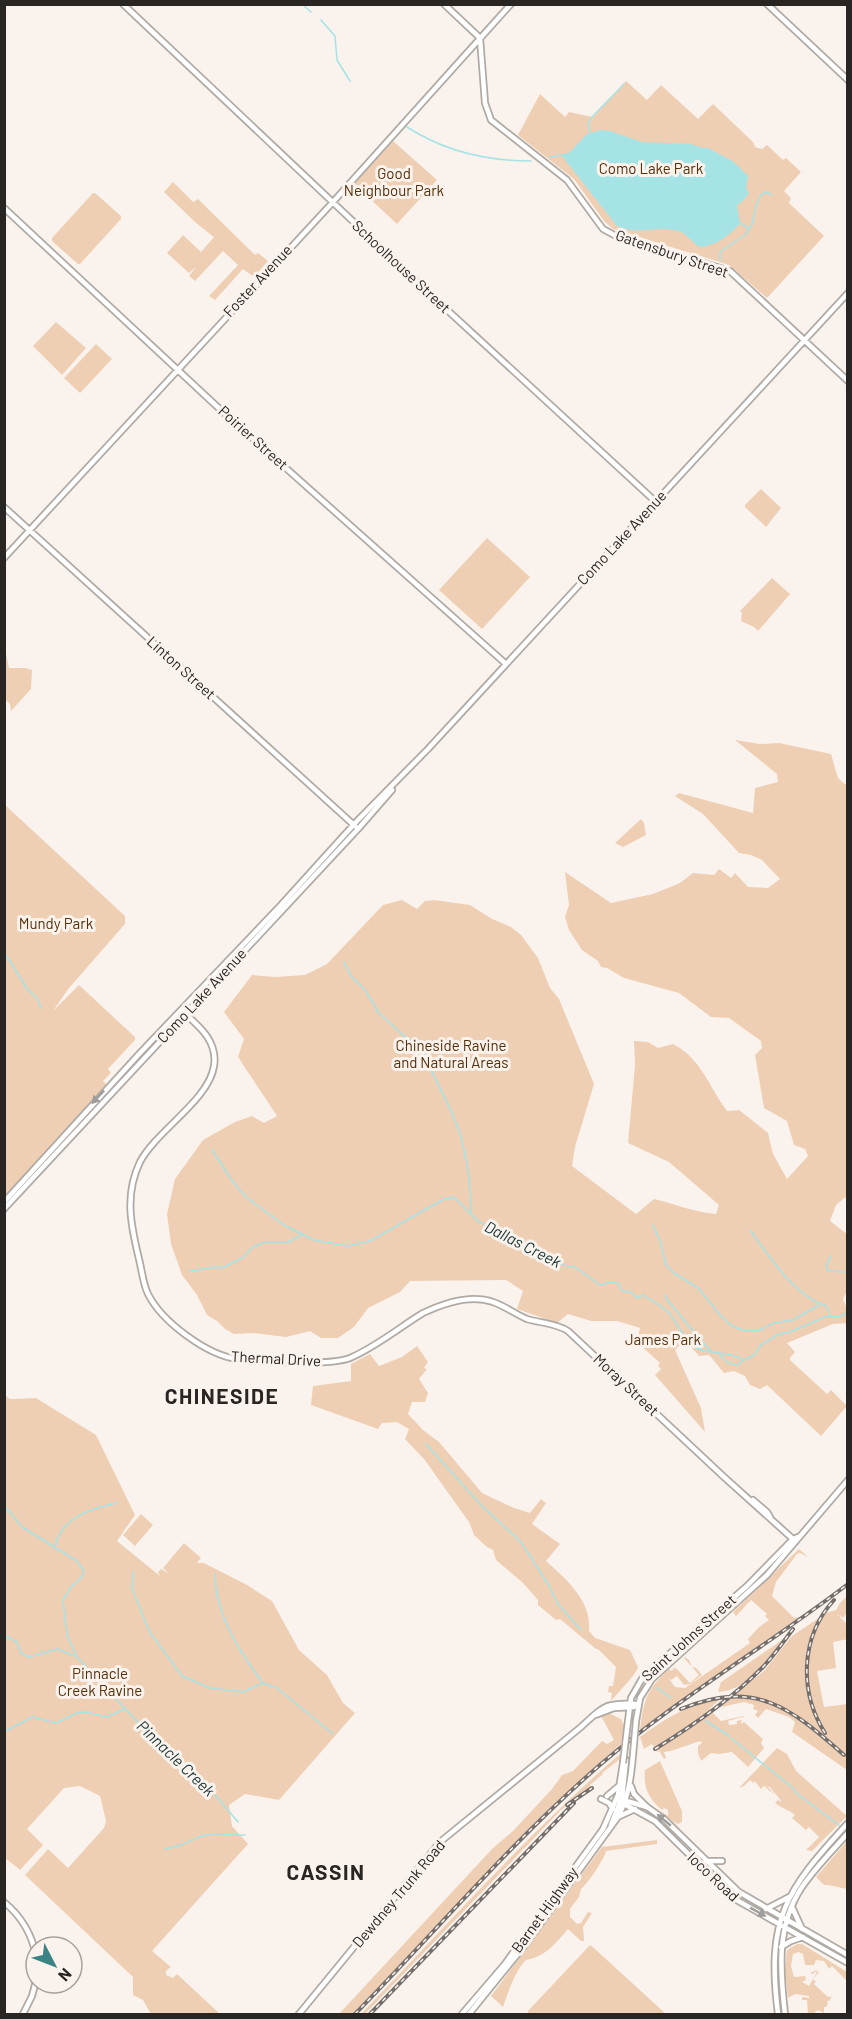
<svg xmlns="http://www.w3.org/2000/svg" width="852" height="2019" font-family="Barlow,sans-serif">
	<rect width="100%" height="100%" fill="#faf3ed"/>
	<path fill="#efcfb4" d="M626,81L647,100L661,85L698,119L713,104L753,142L755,147L762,149L767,145L783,160L786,158L801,172L784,191L791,198L789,203L824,236L767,298L729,265L613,229L604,221L574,179L518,135L540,94L565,117L569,112L593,117Z
		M393,141L437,180L397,224L354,184Z
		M173,182L193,202L198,199L255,255L258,253L268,261L254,277L243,269L215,300L209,296L238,265L223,251L195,281L189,276L196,267L189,273L167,253L183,235L201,252L214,237L196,223L164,192Z
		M93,193H95L121,216V219L80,264H78L52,241V238Z
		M56,322L86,348L62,375L33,346Z
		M96,344L112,359L80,393L64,378Z
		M761,489L781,508L766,527L745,507V505Z
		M487,538L530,577L482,629L439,590Z
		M772,578L790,594L758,631L754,627L741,621L742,613L740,611Z
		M4,644L9,668H25L32,670L31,689L11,711L10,704L5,699Z
		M735,740L760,744L779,743L831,754L838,778L847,786L848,1195L836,1205L830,1221L847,1234V1291L843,1299L847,1309V1323L833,1324L787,1343L795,1352L790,1358V1360L827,1394L831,1390L847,1406L821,1436L767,1385L760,1389L750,1385L745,1376L734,1371L724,1373L709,1355L699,1356L685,1340L675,1350L701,1408L705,1432L655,1375L661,1369L658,1366L660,1363L637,1342L640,1328L617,1321H591L568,1314L557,1323L517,1309L523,1291L506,1280L410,1281L400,1292L368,1308L354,1327L338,1338H321L310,1331L286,1337L253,1333L234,1334L225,1329L217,1321L207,1315L197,1295L182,1275L171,1244L167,1214L175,1179L203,1140L235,1122L252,1116L264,1123L277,1116L238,1057L244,1039L224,1012L252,975L275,977L305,975L327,964L383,905L402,900L417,909L425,901L434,900L470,905L492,919L511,927L521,935L538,958L550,988L559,999L594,1084L575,1147L572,1166L636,1214L654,1199C676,1204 693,1212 716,1214L719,1205L669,1162L628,1143L635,1065L634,1041L648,1042L658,1048L673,1044C700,1057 710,1088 727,1111L739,1110L768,1133L773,1154L787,1179L808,1156L805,1149L794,1145L787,1121L764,1108L755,1055L762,1048L761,1041L729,1018L711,1017L679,993L624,978L607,968L601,967L598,961L582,950L569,930L565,917L569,905L565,872L611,903L653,894L680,883L693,873L714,875L719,869L731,878L735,873L748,887L768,888L780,879L762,860L751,855L739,853L703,814L675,796L679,793L753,813L755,788L778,782L777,774Z
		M4,804L125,916V924L69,988L53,1011L79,985L135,1037V1040L108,1069L111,1073L103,1081L108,1086L5,1196Z
		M641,819L644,823L646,835L623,847L615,843Z
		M417,1346L428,1362L424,1368L427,1369L419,1379L428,1393L425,1402H412L408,1414L423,1430L439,1442L482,1493L514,1508L530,1513L541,1499L546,1503L532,1524L560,1544L546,1561C566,1579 592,1601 589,1631L595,1638L630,1650L638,1667C636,1675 619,1691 613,1699L611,1700L612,1693L608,1692L609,1686H613L616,1667L598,1649H596L560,1619L556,1620L538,1605V1600L523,1583L496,1560L493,1550L487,1547L474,1535L469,1522L424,1459L405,1439L409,1429L397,1422L382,1423L378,1429L311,1405L313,1386L351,1381V1364L370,1354L379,1366L402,1357Z
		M5,1395L10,1399L36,1398L96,1435L135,1515L117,1541L160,1576L158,1572L161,1569L169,1574L163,1568L184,1543L201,1558L197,1563H204L247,1585L272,1601L299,1650L327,1675L343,1703L355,1713L279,1800L245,1794L229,1805L232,1826L248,1844L152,1951L171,1967L166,1971V1975L173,1978L177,1974L220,2014H151L143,2000L133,1995V1977L25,1875L48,1849L68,1868L104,1828L106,1821L100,1796L80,1786L64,1788L27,1829L43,1845L20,1870L5,1858Z
		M141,1514L153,1525L135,1546L123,1535Z
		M799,1549L808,1557L800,1553L797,1554L776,1582L772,1596L794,1618L800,1617L640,1731C643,1701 647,1689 669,1669L671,1671L674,1669L672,1667L677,1669L690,1683L699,1675L684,1658L685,1657L689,1660L692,1667L696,1668L702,1675L690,1684L684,1685L677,1676L671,1680L668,1677L675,1687L685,1688L750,1643L748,1639L759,1627L769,1620L765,1616L767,1614L751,1600L736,1616L733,1612Z
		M847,1596V1613L843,1618L837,1614L847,1624L848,1639L833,1642L836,1668L817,1671L824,1707L847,1704V1770L792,1732L795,1722L789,1717L766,1709L758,1718L755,1715L758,1711L753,1709L754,1705L744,1702L717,1708L764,1671L792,1636L826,1613L836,1610L840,1603Z
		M785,1638C773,1653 751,1683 732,1689C728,1691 722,1691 718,1692L721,1682Z
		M714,1699H721L709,1709L721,1721L743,1716L744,1718L742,1717L728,1721L729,1725L737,1724V1721L742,1720L741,1724L744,1722L763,1739L761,1743L764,1748L748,1767L732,1752L719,1754L711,1753L701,1761L698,1753V1746L702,1743L700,1741L671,1751L664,1752L666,1758L664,1759L659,1751L657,1752L652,1744L644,1749L640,1737C663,1720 686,1706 714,1699Z
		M609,1713L621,1719L624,1725L621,1744C525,1827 441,1923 353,2014H339L492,1849L513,1831L552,1789L562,1775L573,1771L602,1741L607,1744L614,1740L601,1716Z
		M777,1748L787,1754L796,1771L847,1816L812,1851L806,1850L819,1837L809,1827L806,1830L792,1818L795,1815C788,1809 781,1808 775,1803L778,1800L782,1802L770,1787L761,1785L768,1787L775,1795L764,1786L761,1789L756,1783L759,1784L753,1781L754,1784L750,1780L744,1786L739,1788Z
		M621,1753L620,1759L602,1773L603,1774L590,1785L591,1787L561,1810L365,2014H361C446,1926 528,1833 621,1753Z
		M660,1761L682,1811V1822L678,1824L672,1820L681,1829L660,1811L668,1816V1810L664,1808L662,1810C649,1799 643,1788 645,1770Z
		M657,1840V1844L606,1851C605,1858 587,1885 581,1889L579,1897L570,1909V1917L577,1924L581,1923L588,1912L592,1913L583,1927L584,1941H581L568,1929C556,1943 545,1957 526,1960C514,1973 509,1990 503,2007L491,1996L602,1847Z
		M847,1841V1889L828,1885H824L816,1877Z
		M797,1944H802L847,1972V1981L832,1966L829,1969L824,1961L816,1960L814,1965H805L803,1954L799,1952L793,1954L791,1966L794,1977L805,1976L806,1980L802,1982L809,1986L817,1972L816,1971L813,1974L810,1973L816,1970L819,1972L813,1979L816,1982L814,1984L828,1997L832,1996L829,2001H827L828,2004L826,2007H824V2013L818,2010L813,2014H808L807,2000H802V1997L809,1998V1996L795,1994L788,1998L785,1969L787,1950Z
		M590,1945L595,1949L666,2014H528V2011Z"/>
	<path fill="#a6e3e5" d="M601,130L610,131L642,142L691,144L703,148H708L734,162L748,176L746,188L749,193L744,200L737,205L740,223C731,235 715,246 700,247C692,243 687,233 678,231C657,225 637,236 617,226L562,156V154L569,153L587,134Z"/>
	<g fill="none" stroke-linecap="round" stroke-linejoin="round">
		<path stroke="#a6e3e5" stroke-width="1.5" d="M302,4L311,12
			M321,20L335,36L337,60L350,81
			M407,127C444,151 487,161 531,161
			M590,132L588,124L591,118L624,84
			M550,157L562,155
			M740,223L748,228
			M720,260V252L746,234L753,222L755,208L761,195L766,192L772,195
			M4,952L28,990L37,998L41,1008
			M344,962L351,976L365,990L379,1013L404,1036L422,1046C431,1076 449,1101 459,1131C467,1155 471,1187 471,1213
			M847,1123L848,1124
			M212,1150L233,1182L246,1197L284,1225L314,1240L348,1246L370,1241L444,1199L454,1197L479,1222L513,1236L533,1250L556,1264L575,1267L600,1285L611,1282L618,1283L622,1291L631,1292L637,1298L643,1295C652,1301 663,1306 670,1314C677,1323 685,1341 695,1347C710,1356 730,1350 744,1360
			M653,1225L660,1241L666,1265L674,1273L698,1288L722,1317L732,1326L745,1331L760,1330L774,1323L793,1320L819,1305
			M750,1230C771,1258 793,1295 826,1306L831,1317
			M831,1256L826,1266L828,1271L848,1272
			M189,1271L217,1267L222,1268L242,1258L253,1247L265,1242H289L303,1234
			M665,1295C667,1303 672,1304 676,1310C688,1325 698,1338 711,1351
			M674,1346L680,1337
			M720,1355L728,1363L738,1365L742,1361L754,1355L761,1345L779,1334L790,1332L825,1317L841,1316L848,1312
			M426,1444L481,1505L521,1542L548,1584L558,1604L581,1630
			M4,1505L22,1527L77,1561L84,1571L82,1577L71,1587L63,1600L67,1635L77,1657L147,1732L172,1750L210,1789L238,1822
			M55,1548C59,1518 92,1508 117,1503
			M133,1572L132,1588L149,1631L182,1676L210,1688L243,1692L263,1683L277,1688L333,1734
			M215,1573C215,1614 239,1651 263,1683
			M4,1635L17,1642L21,1653L29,1657L57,1649L75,1656
			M657,1688L671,1698
			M706,1721L729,1736
			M4,1732L32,1717L56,1723L77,1713L86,1712L107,1717L124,1709
			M731,1738L794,1789L796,1793L840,1826
			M165,1849C180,1846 184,1844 197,1838C210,1831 230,1835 245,1835"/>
		<defs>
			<path id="secondary" d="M123,4L432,296L656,502
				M444,4L480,38L485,103L491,120L567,180L603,229L616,236L730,271L848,381
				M767,4L848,80
				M4,208L224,413L506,664
				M4,507L355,826
				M4,558L333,202L511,4
				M182,1011C199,1026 218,1041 214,1066C209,1100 157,1130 140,1162C124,1195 131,1226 139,1259C142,1271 143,1284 148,1294C162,1322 207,1355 237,1359C261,1362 329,1366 350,1358C376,1347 400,1327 423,1313C444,1303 471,1294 493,1302C505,1306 515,1314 527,1319C540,1323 556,1323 568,1331L724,1477L794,1540
				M4,1202L140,1053L281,905L357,821L428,749L848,293
				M4,1209L358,829L392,790
				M753,1500L767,1512L770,1517
				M593,1716L614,1708L634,1707
				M623,1800L647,1807L664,1819L739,1892L848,1955
				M624,1804L655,1821L733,1898L848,1963
				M706,1861H722
				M4,1902C21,1916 32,1934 36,1956
				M792,1907L802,1929
				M766,1909L789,1897
				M781,1947L791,1941L803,1937
				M23,2014L32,1996L36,1981
				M299,2014L440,1842L581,1727C604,1706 605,1702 638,1704
				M778,2014C766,1919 785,1891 848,1823
				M785,2014C780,1970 776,1926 802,1887C815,1868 832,1851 848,1833"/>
			<path id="primary" d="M636,1721L640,1698L652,1679L767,1575L848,1480
				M627,1729L631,1698L643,1677L747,1586L793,1539L798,1537
				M631,1786L634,1794L647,1807
				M607,1796L620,1785
				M601,1799L609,1803L613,1809
				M625,1805L622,1798L626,1760
				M618,1817L635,1809
				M611,1825L620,1802L617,1798
				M462,2014L504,1965L603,1829L618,1795L623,1763
				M469,2014L525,1945L618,1817C629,1796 631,1777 633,1755"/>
		</defs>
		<use href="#secondary" stroke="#b0aaa4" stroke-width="8"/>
		<use href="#primary" stroke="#b0aaa4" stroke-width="8"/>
		<use href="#secondary" stroke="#fff" stroke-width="4.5"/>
		<use href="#primary" stroke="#fff" stroke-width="4.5"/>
		<defs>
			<path id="rail" d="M681,1709C755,1679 790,1707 844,1755
				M825,1733C799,1692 800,1637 834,1600
				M655,1749C691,1727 735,1696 764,1666C775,1654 784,1641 793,1629
				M567,1805L592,1788
				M355,2014C436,1931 513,1840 601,1764C678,1698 767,1646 848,1584
				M370,2014L574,1803"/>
		</defs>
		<use href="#rail" stroke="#746f6c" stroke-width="4"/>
		<use href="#rail" stroke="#faf3ed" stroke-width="1.5" stroke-dasharray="4.5" stroke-linecap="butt"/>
		<defs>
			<path id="primary-bridge" d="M633,1755L636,1721
				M623,1763L627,1729"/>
		</defs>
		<use href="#primary-bridge" stroke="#b0aaa4" stroke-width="8" stroke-linecap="butt"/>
		<use href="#primary-bridge" stroke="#fff" stroke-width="4.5"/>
	</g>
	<defs><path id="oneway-solid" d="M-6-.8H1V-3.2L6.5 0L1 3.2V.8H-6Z" transform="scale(1.5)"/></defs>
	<g fill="#9e9d9c">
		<use href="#oneway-solid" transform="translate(98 1097) rotate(133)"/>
		<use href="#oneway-solid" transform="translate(664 1820) rotate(-140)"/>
		<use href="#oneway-solid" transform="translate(758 1912) rotate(29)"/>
	</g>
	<g text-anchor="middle" stroke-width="6" stroke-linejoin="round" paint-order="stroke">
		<g font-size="15" fill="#553009" stroke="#faf3ed">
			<text x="651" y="174">Como Lake Park</text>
			<text x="394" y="179">Good<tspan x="394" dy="17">Neighbour Park</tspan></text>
			<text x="56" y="929">Mundy Park</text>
			<text x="451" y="1051">Chineside Ravine<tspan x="451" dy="17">and Natural Areas</tspan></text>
			<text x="663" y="1345">James Park</text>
			<text x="100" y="1679">Pinnacle<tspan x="100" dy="17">Creek Ravine</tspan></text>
		</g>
		<g font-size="15" fill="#282523" stroke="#faf3ed">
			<text transform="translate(672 254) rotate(19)" y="5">Gatensbury Street</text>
			<text transform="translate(401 267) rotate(43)" y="5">Schoolhouse Street</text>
			<text transform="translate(258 281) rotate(-47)" y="5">Foster Avenue</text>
			<text transform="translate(253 438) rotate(42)" y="5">Poirier Street</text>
			<text transform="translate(622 538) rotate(-47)" y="5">Como Lake Avenue</text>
			<text transform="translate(181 668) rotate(42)" y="5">Linton Street</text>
			<text transform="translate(202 996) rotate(-47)" y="5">Como Lake Avenue</text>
			<text transform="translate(276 1359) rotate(3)" y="5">Thermal Drive</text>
			<text transform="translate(626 1385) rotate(43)" y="5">Moray Street</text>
			<text transform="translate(689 1638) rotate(-42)" y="5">Saint Johns Street</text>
			<text transform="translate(713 1877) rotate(43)" y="5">Ioco Road</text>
			<text transform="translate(399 1894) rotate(-50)" y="5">Dewdney Trunk Road</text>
			<text transform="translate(545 1910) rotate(-54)" y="5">Barnet Highway</text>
		</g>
		<g font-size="16" font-style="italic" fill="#163536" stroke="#faf3ed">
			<text transform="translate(523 1244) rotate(27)" y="6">Dallas Creek</text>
			<text transform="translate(176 1758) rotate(44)" y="6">Pinnacle Creek</text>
		</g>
		<g font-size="21" font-weight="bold" letter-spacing="1.5" fill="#282523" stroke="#faf3ed">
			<text x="222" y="1404">CHINESIDE</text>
			<text x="326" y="1880">CASSIN</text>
		</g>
	</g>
	<rect width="852" height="2019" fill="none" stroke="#282523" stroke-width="12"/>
	<g transform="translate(54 1965) rotate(132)"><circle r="28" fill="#faf3ed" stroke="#a6a19c" stroke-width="1.5"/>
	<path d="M0-4.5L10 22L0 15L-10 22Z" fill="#3a8385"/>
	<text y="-9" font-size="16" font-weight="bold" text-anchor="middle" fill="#282523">N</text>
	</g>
</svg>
